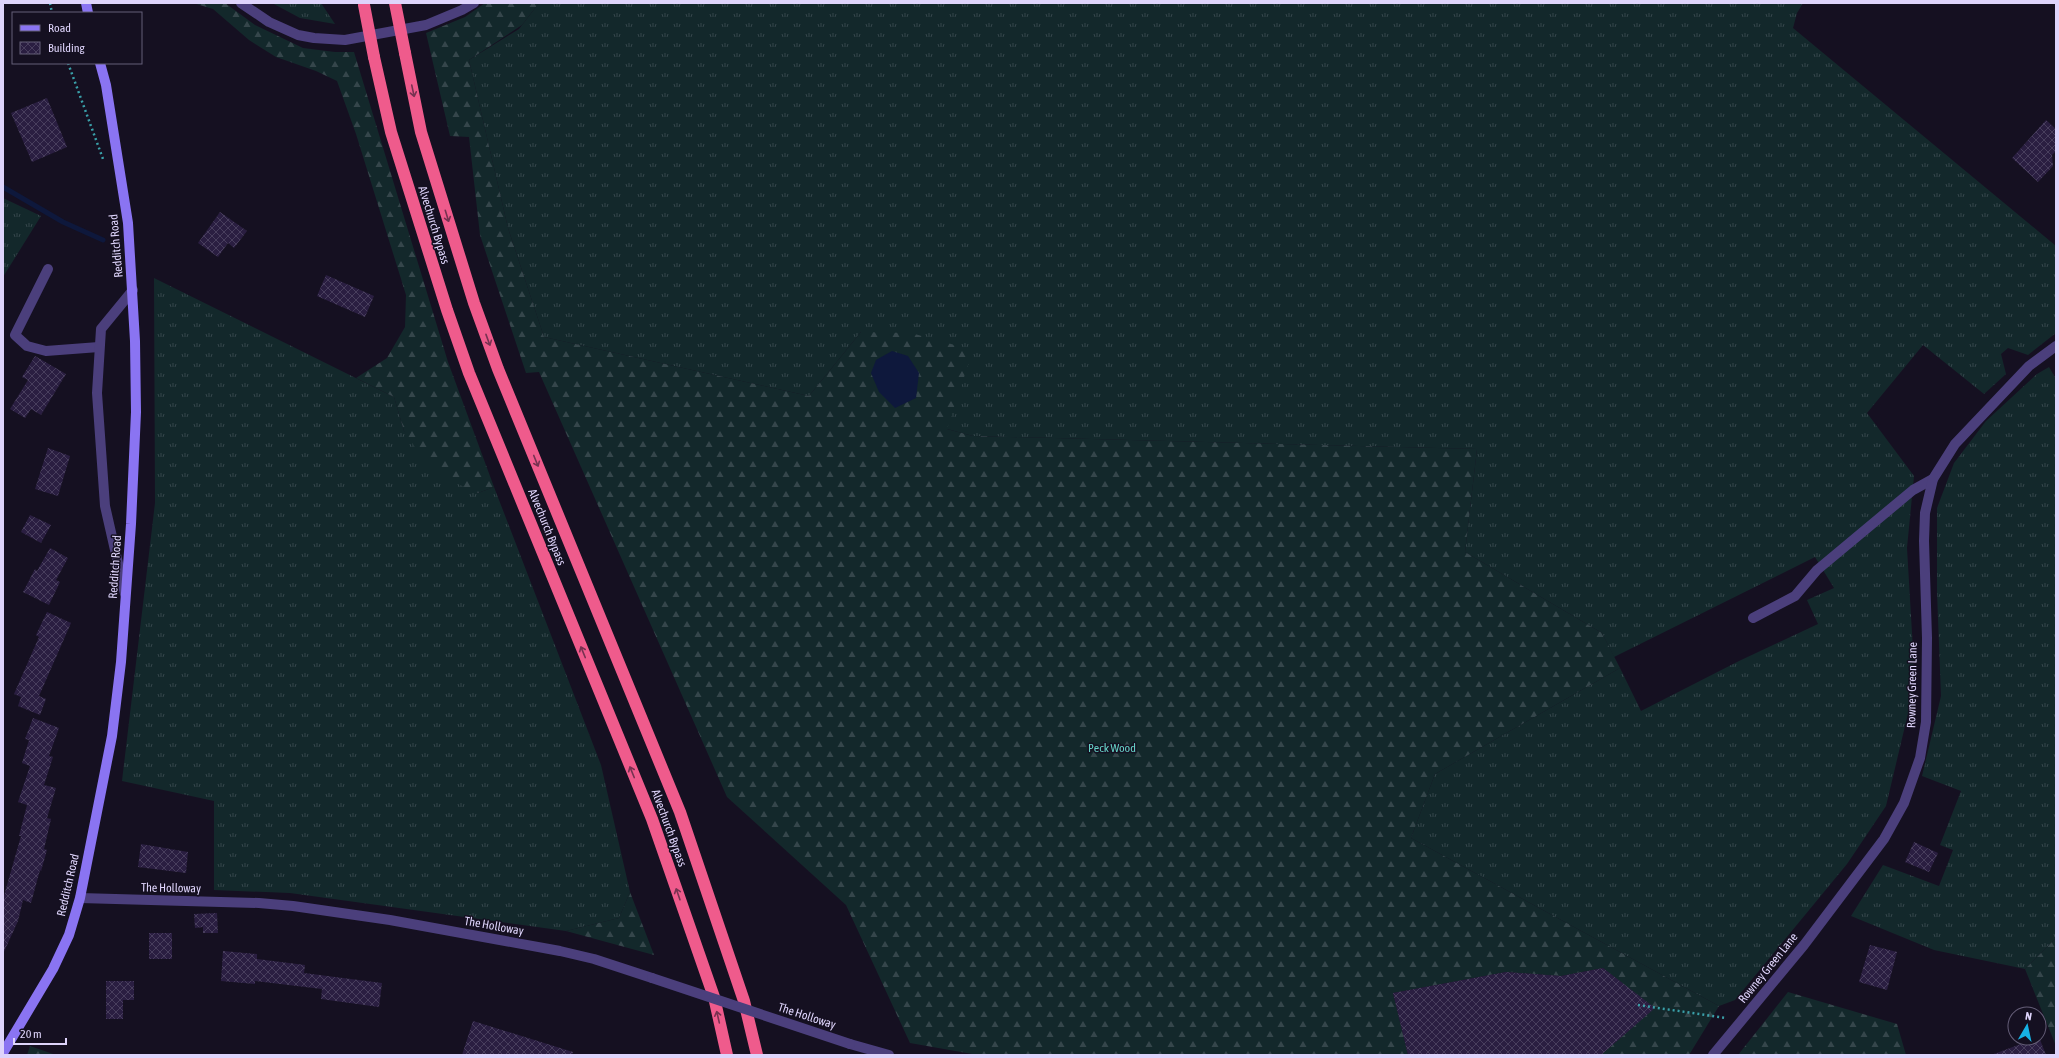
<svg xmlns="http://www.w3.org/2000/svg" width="2059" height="1058" font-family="'Asap Condensed',sans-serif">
	<defs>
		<pattern id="grass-tufts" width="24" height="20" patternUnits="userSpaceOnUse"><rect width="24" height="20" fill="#13282b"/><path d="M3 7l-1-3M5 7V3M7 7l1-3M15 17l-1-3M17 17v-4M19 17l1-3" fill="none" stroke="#35464b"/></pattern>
		<pattern id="forest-firs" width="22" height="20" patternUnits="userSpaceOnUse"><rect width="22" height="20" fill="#13282b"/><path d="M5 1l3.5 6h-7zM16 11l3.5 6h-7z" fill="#35464b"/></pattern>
		<pattern id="building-cross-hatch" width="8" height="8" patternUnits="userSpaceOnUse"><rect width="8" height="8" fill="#2a1e41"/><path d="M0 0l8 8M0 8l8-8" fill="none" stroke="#483e5d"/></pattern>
	</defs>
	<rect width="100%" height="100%" fill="#151021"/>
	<path fill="url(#grass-tufts)" d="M272,3H321L335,24L300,18Z
		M539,3H1803L1797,13L1793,28L2056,246V333L2028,355L2008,348L2001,354L2006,374L1984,394L1923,345L1867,413L1914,476L1907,548L1915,684L1886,806L1847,864L1735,1000L1719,1006L1411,838L1435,774L1620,668L1641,711L1739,661L1818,624L1807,600L1834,588L1815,557L1614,657L1602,633L1465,552L1477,449L973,436L947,429L861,332L809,396L544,337L508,228L469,60L519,29Z
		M3,198L41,216L3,277Z
		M154,278L394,397L404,431L478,493L494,487L601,765L630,892L619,918L566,931L290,893L214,890V801L122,781L155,503Z
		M2049,367L2056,379V938L2025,969L1934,950L1851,916L1883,865L1939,886L1953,850L1940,845L1961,791L1922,776L1941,696L1937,592V508L1954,463L1986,421L2037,374Z"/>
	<path fill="url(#forest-firs)" d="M193,3H225L255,25L303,48L335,52H354L448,362L494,487L478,493L447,479L422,457L404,431L394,397L356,378L387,358L405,327L406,295L356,134L337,81L316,71L276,57L249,40L213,9Z
		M485,3H539L522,25L469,60L508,228L544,337L809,396L861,332L911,333L973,350L947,429L973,436L1477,449L1465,552L1602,633L1620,668L1435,774L1411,838L1719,1006L1689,1055H1601L1654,1008L1603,968L1561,976L1506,972L1393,993L1408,1055H978L910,1043L846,905L727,797L539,372L526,373L480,235L469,137L450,136L426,33L465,17Z
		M630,892L654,955L566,931L619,918Z
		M2056,938V1046L2025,969Z
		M1788,992L1897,1024L1906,1055H1738Z
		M30,1046L56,1055H27Z"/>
	<path fill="#0e183c" d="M892,351L908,356L919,373L916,398L895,408L879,392L871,373L876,360Z"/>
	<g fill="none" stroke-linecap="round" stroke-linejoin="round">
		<path stroke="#0e183c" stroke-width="5" d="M3,187L63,222L103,240"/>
	</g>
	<path fill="url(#building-cross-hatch)" d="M47,98L67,147L32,162L11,113Z
		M2046,120L2056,129V151L2052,155L2053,166L2038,182L2012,158Z
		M220,212L247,231L234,248L228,243L218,257L198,243Z
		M326,275L374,296L365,317L317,296Z
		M35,356L66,374L41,415L31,409L25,418L10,409L28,380L22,377Z
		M48,448L70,456L58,496L35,489Z
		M30,515L51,525L41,543L21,532Z
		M50,548L68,558L56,580L60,582L49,605L23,592L35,569L37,571Z
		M47,612L71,623L39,696L46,699L40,715L18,706L21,697L14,694L39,637L36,635Z
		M33,718L59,728L49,756L53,757L44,785L56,788L47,818L51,819L44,849L47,850L41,871L40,870L31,903L23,900L18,921L3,954V899L21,836H19L27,805L18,802L30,766L22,763L29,740L25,739Z
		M1914,842L1938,853L1929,872L1905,862Z
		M141,844L188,852L186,873L138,867Z
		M217,913L218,933H203V927L195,928L194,914Z
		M149,933H172V959H149Z
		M1870,945L1897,952L1887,990L1859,982Z
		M223,951L257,954V959L305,965L304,973L382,983L379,1007L321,999L322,989L255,981V984L221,981Z
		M1603,968L1655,1008L1601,1055H1408L1393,993L1506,972L1561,976Z
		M106,981H134V1000H123V1019H106Z
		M473,1021L573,1052L572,1055H462Z
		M2039,1037L2046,1055H1994V1054Z"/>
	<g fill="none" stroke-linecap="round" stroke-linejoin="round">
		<path stroke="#3aa0a9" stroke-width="2.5" stroke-dasharray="2 3" stroke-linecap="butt" d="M50,3L52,13
			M68,63L103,159
			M1638,1005L1726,1018"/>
		<path stroke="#4b3f7c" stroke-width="10" d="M48,269L15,335L27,346L46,351L99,347
			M1753,618L1795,596L1817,570L1913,490L1933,479"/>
		<path stroke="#4b3f7c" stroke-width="10" d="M241,3L269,22L298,35L314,38L345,40L426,25L462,10L474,3
			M125,594L105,506L97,393L101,329L133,290
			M80,898L259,903L293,906L390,920L560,951L594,959L652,978
			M850,1044L889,1055
			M1713,1055L1804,945L1884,839L1904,803L1920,758L1926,722L1927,638L1924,541L1925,513L1933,479L1955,444L2029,366L2056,346"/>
		<path stroke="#8a74f2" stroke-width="10" d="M86,3L88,13
			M3,1053L53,969L69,935L80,898L112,736L121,662L131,524L136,412L135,341L128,223L106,85L100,63"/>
		<path stroke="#ef5b8c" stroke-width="12" d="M405,53L421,132L474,303L498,369L680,812L744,1001L757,1055
			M374,57L391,132L447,310L469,373L652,819L714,997L727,1055"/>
		<path stroke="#4b3f7c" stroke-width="10" d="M652,978L850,1044"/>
		<path stroke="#ef5b8c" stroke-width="12" d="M395,3L405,53
			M364,5L374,57"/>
	</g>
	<defs><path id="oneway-shaft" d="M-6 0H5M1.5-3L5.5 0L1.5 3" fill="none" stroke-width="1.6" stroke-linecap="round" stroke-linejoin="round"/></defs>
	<g stroke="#773251">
		<use href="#oneway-shaft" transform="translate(413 91) rotate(78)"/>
		<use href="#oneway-shaft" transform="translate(447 216) rotate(73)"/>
		<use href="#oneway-shaft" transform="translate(488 340) rotate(70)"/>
		<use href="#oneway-shaft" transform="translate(536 461) rotate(68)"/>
		<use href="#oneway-shaft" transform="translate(583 652) rotate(-112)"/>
		<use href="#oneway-shaft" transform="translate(632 772) rotate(-112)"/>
		<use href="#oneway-shaft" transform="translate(678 894) rotate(-109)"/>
		<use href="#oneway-shaft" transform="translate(718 1017) rotate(-103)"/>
	</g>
	<g text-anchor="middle" stroke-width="3" stroke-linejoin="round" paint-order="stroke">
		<g font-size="12" fill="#ded4fb" stroke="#151021">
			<text transform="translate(434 225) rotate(73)" y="4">Alvechurch Bypass</text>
			<text transform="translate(116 246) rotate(-95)" y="4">Redditch Road</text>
			<text transform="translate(547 527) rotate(68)" y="4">Alvechurch Bypass</text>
			<text transform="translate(115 567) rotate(-86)" y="4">Redditch Road</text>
			<text transform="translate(1912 685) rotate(-89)" y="4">Rowney Green Lane</text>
			<text transform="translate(669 828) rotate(70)" y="4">Alvechurch Bypass</text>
			<text transform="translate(68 885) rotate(-77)" y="4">Redditch Road</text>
			<text transform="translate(171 888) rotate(1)" y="4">The Holloway</text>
			<text transform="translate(494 926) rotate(10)" y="4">The Holloway</text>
			<text transform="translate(1768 968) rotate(-51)" y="4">Rowney Green Lane</text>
			<text transform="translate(807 1016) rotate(18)" y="4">The Holloway</text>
		</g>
		<g font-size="12" fill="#67d4c9" stroke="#151021">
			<text x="1112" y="752">Peck Wood</text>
		</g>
	</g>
	<rect width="2059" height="1058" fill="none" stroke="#ded4fb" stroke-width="8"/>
	<rect x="12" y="12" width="130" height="52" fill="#151021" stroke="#655e78"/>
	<rect x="20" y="25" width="20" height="6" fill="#8a74f2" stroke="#655e78"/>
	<text x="48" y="32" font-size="12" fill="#ded4fb">Road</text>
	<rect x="20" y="42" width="20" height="12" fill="url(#building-cross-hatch)" stroke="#655e78"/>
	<text x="48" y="52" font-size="12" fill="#ded4fb">Building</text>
	<g transform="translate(2027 1026) rotate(9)"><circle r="19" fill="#151021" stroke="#655e78"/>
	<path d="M0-3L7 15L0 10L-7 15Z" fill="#16b2e5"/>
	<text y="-6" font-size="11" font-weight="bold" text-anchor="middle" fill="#ded4fb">N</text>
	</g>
	<path d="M14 1038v6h52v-6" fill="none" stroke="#ded4fb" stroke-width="2"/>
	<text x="20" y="1038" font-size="12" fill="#ded4fb" stroke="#151021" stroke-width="3" paint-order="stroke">20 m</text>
</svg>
